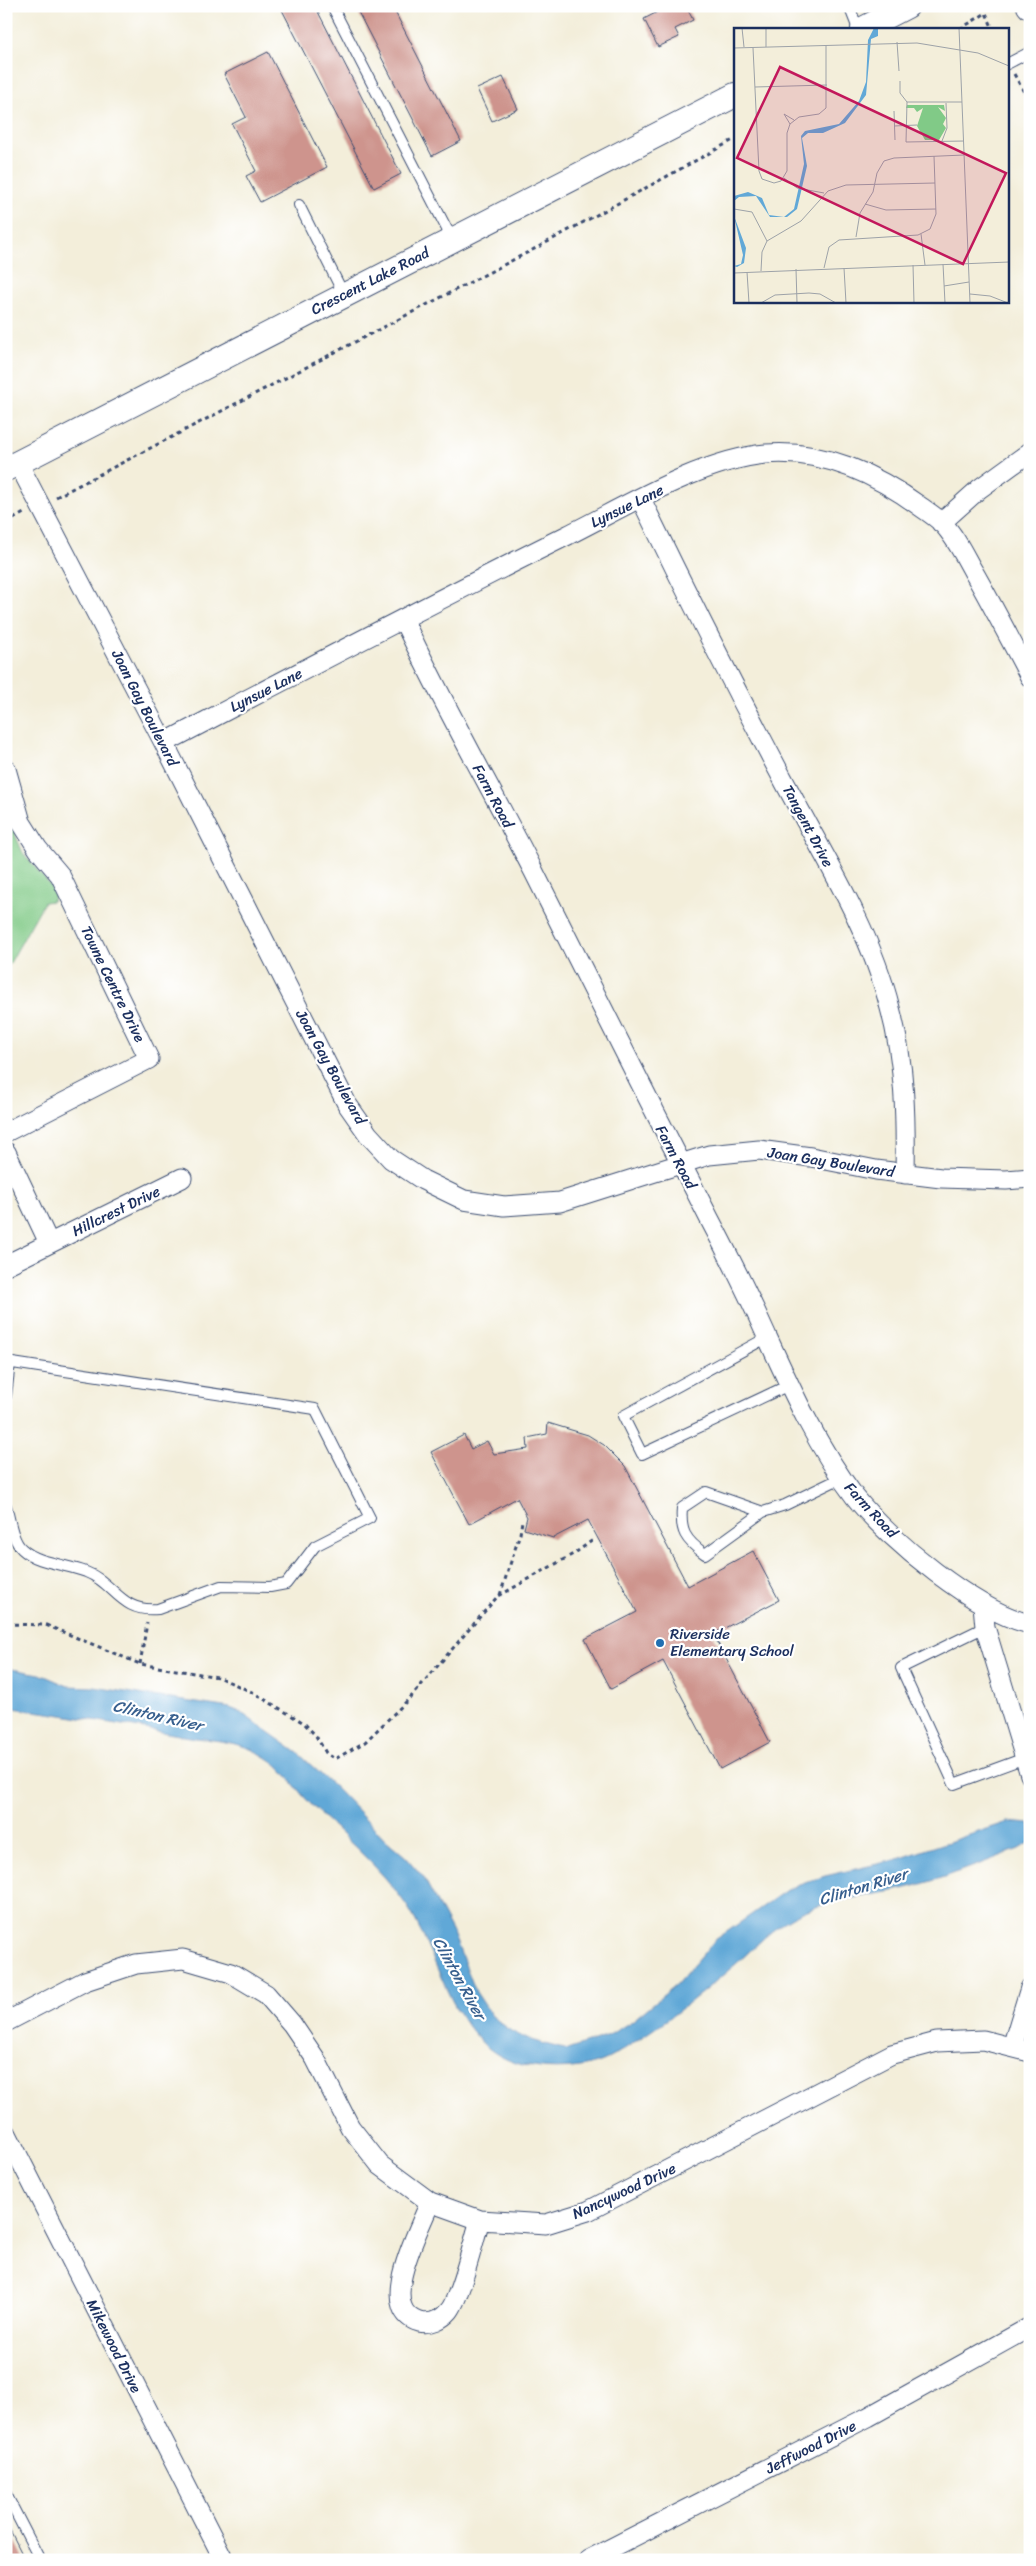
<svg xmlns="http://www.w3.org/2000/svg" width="1036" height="2566" font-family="Sriracha,sans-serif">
	<rect width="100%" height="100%" fill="#fff"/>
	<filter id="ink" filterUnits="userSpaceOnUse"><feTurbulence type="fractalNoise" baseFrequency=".02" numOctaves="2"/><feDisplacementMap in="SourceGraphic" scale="10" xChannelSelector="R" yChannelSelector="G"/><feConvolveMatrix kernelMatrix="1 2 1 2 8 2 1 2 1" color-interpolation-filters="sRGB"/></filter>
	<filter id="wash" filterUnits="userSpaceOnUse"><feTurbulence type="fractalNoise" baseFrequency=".0096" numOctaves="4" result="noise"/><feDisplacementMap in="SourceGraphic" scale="20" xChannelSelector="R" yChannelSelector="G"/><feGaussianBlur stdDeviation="1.12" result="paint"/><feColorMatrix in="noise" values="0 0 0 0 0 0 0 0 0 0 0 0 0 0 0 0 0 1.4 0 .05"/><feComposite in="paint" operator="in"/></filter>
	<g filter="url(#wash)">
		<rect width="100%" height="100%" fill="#f3eeda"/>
		<path fill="#81ca87" stroke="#4e7c72" d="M6,813L23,853L50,885L54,896L52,901L44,902L6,970Z"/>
		<path fill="#61a8d7" stroke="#3e6c9a" d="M6,1668L40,1674L68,1686L94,1687L230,1708L240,1712L298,1753L337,1789L386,1840L406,1857L424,1878L452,1931L476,1992L492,2016L511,2031L527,2039L567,2050L606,2037L632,2021L677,1984L715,1940L788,1889L825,1876L895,1860L1008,1822L1030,1824V1842L1019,1849C981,1863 942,1880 902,1889C867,1897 827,1899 794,1916C772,1928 756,1946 737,1963C706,1990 674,2016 639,2039C624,2049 609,2061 590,2065C568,2070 545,2070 523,2065C452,2048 441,1958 407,1906C379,1864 338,1834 305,1798C294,1786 285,1770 272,1761C240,1739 218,1742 184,1736C125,1725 66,1715 6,1707Z"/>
		<g id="blocks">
			<path fill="#ce948d" d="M280,6H315L401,174L374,188Z
				M355,6H392L461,141L432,156Z
				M669,6H686L693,20L675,29L679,37L658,47L644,19Z
				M268,52L327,167L260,202L246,176L256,171L232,124L246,117L224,74Z
				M503,77L518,109L492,121L477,89Z
				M548,1423L588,1435L604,1445L625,1466L688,1586L753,1551L779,1600L713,1634L770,1742L720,1769L663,1661L611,1689L585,1639L637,1612L588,1520L553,1538L524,1529L527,1517L517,1498L469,1524L431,1452L464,1435L471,1449L487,1441L494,1454L528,1449L527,1438L547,1434Z
				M6,2522L25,2560H6Z"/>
		</g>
	</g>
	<g filter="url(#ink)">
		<use href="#blocks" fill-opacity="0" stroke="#3b4c71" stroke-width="1"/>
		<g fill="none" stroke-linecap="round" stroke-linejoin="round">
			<defs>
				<path id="service" d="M332,6L452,239
					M849,6L858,29
					M1007,64L1030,52
					M299,205L344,295
					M768,1337L623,1416L642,1454L789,1385
					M6,1362L315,1409L370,1518L315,1546L286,1584L270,1587L221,1586L158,1609C120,1613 115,1583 86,1572C67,1564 38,1564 22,1549C12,1540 10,1519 6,1506
					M6,1396L10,1363
					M763,1512L706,1492L682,1508C680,1531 685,1540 705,1554L763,1512L785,1505L841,1478
					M985,1627L901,1668L954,1784L1025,1758
					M6,2494L40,2560"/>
				<path id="minor" d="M18,463L164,743L347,1104L368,1134L391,1159L423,1180L464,1200L504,1206L560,1202L709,1155L759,1150L811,1157L876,1170L941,1178L1006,1180L1030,1178
					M641,499C687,594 735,689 785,783C823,855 870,928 890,1008C905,1063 906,1118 905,1174
					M941,523L979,489L1030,452
					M403,619C443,705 491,788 534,872C592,988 650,1103 709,1218C729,1256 748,1294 765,1332C791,1389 817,1447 855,1497C889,1540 977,1612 1030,1624
					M164,743C298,673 433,602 568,535C626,506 701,460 766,454C822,449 877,475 921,507C928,512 936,517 942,523C955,536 964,555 973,571C993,606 1011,641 1030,677
					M6,769L21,822L38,849L60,875L149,1059L6,1132
					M6,1152L49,1243
					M6,1265L182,1178
					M983,1605L985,1627L1030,1775
					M6,2022L85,1981L136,1964L183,1959L231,1973L266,1994L292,2024L315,2058L350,2127L380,2165L430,2202L480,2220L546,2224L588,2211L892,2054L937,2042L983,2040L1030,2052
					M1012,2047L1030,1988
					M6,2132L224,2560
					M430,2202C420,2229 375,2309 419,2322C431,2325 442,2319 449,2311C460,2298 474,2239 480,2220
					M588,2560L868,2417L1030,2327"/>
				<path id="tertiary" d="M1029,6L1030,7
					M863,29L907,6
					M6,469L735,95"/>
			</defs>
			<use href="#service" stroke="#3b4c71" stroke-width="12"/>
			<use href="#minor" stroke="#3b4c71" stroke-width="21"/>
			<use href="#tertiary" stroke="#3b4c71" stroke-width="26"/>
			<path stroke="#3b4c71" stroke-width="3" stroke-dasharray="4 4" stroke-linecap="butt" d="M987,6L986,13L993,29
				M960,29L986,13
				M1014,74L1030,103
				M56,497L540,246L735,139
				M6,523L24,513
				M500,1595L520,1534L522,1521
				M6,1624L46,1625L140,1664L218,1677L252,1692L304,1723L316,1736L326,1753L335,1759L365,1742L410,1698L497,1597L575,1553L593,1540
				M140,1664L147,1623"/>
			<use href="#service" stroke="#fff" stroke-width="10"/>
			<use href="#minor" stroke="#fff" stroke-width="19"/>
			<use href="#tertiary" stroke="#fff" stroke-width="24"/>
		</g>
	</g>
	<circle fill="#1f6fb2" stroke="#fff" stroke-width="2" cx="660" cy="1643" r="5"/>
	<g text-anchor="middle" stroke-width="4.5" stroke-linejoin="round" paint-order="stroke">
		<g font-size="15" fill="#1b2f5e" stroke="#fff">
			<text transform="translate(370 281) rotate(-27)" y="5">Crescent Lake Road</text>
			<text transform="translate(627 506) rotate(-26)" y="5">Lynsue Lane</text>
			<text transform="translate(266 690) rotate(-27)" y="5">Lynsue Lane</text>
			<text transform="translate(145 708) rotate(63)" y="5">Joan Gay Boulevard</text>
			<text transform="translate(493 796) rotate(62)" y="5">Farm Road</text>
			<text transform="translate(808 826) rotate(62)" y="5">Tangent Drive</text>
			<text transform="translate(113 984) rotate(64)" y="5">Towne Centre Drive</text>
			<text transform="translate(331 1067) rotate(61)" y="5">Joan Gay Boulevard</text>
			<text transform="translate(676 1157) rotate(62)" y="5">Farm Road</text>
			<text transform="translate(831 1162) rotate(9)" y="5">Joan Gay Boulevard</text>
			<text transform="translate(116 1211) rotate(-26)" y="5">Hillcrest Drive</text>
			<text transform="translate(871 1510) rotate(47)" y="5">Farm Road</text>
			<text transform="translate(624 2191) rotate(-25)" y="5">Nancywood Drive</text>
			<text transform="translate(114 2346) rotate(63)" y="5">Mikewood Drive</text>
			<text transform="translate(811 2447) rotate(-27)" y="5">Jeffwood Drive</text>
		</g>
		<g font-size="15" fill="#1b2f5e" stroke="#fff" text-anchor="start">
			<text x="670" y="1639">Riverside<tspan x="670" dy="17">Elementary School</tspan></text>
		</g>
		<g font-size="16" font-style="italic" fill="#375f8e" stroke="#fff">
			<text transform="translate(158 1715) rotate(13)" y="6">Clinton River</text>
			<text transform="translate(863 1886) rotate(-17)" y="6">Clinton River</text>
			<text transform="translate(460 1978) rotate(61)" y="6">Clinton River</text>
		</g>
	</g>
	<g transform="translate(734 28)">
		<rect width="275" height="275" fill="#f3eeda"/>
		<path d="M173,77H210L211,83L204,79L212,90L209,96L212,100L205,112H191L183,98L189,80L183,84L180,80H172Z" fill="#81ca87"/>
		<path d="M140,0H144V8L137,11L132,67L111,95L89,105H74L68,110L73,138L63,181L53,189H36L22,168L5,169L0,173V168L14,164L28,170L35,187L50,189L60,181L70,136L67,108L71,103L105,96L125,73L132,54L134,12ZM0,188L12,220L10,235L3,239L0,238L7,236L9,227Z" fill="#61a8d7"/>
		<path fill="none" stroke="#9da2a8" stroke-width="1" d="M8,0L10,19M32,0V19M225,0L236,275M163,14L165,43M0,20L183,15L244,25L275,38M19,20L25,143L28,151L40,155L47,153L53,143V105L56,96L65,89L85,86L92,80V17M166,53V65L173,74H228M21,59L93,57M173,74L172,114L230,113M160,83L161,112M56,96L50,86L60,92M160,98L183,97M208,113L213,100L212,75M50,150L63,160L90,165M131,176L152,182L202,181M0,181L18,184L33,213M187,206L191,237M122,209L126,185L139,164L143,145L150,133L160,130L230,127M209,236L211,275M179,237L180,275M90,240L95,219L105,212L184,207L196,201L202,186L200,128M110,240L112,275M62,241L63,275M27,243L28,224L33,213L67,193L94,163L112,157L201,155M13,244L15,275M0,245L275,234M210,258L235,254M236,266L256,268L274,275M27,275L41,267L75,265L86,266L102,275"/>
		<path fill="#c2185b" fill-opacity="0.15" stroke="#c2185b" stroke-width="2.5" d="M46,39L272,145L229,236L3,130Z"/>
		<rect width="275" height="275" fill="none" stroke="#1b2f5e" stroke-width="2.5"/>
	</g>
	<rect width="1036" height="2566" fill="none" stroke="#fff" stroke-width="25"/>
</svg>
